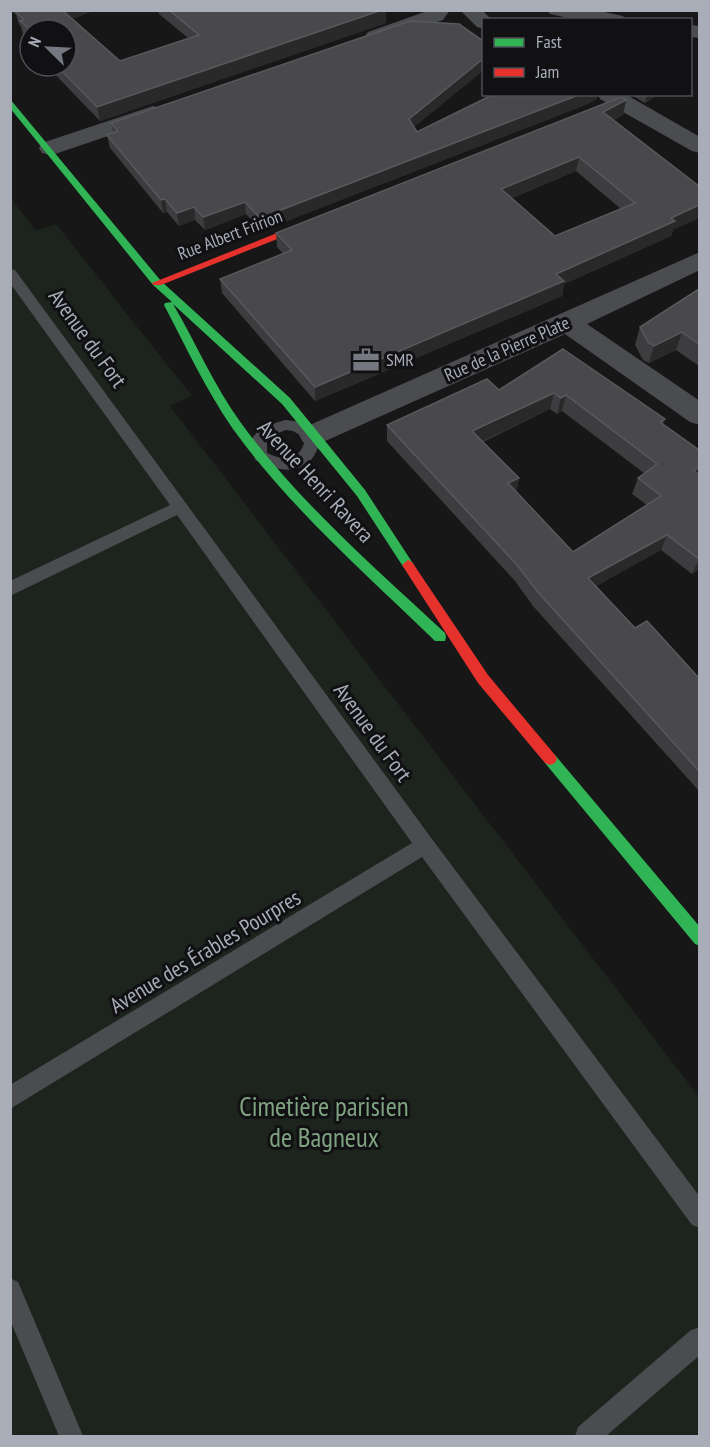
<svg xmlns="http://www.w3.org/2000/svg" width="710" height="1447" font-family="'PT Sans Narrow',sans-serif">
	<rect width="100%" height="100%" fill="#171717"/>
	<path fill="#1d241e" d="M10,197L36,231L56,224L192,396L170,406L699,1097V1436H11Z"/>
	<g fill="none" stroke-linecap="round" stroke-linejoin="round">
		<path fill="#4b4c50" fill-rule="evenodd" d="M10,269L15,270L432,839L700,1197V1228L692,1225L422,857L10,1109V1085L412,843L177,515L10,596V581L170,505L10,283Z
			M285,420C298,421 313,424 321,435C315,475 285,476 255,460L251,440L260,428ZM286,430L293,431L305,438C302,460 286,462 267,453V441L270,436Z
			M10,1278L18,1282L83,1436H59L10,1320Z
			M700,1327V1355L606,1436H575L578,1427L691,1330Z"/>
		<path fill="#4b4c50" fill-rule="evenodd" d="M430,10H450L443,20L382,40H368L365,36L368,32Z
			M460,10H482L492,20H484V29L477,27Z
			M547,10H595L623,16L626,20H578L550,14Z
			M690,25L700,26V38L690,37Z
			M598,94H625L700,137V153L692,151L600,99Z
			M153,106L161,108L164,113L161,118L58,153L50,155L42,153L39,148L42,143Z
			M700,252V270L587,324L700,401V425L690,422L565,334L323,442L313,445L303,442L299,435L303,428Z"/>
		<path fill="#30b455" fill-rule="evenodd" d="M10,99L161,281L290,398L365,490L412,562L414,565L412,568H404L357,496L282,404L173,304C196,343 214,386 241,423C299,502 373,566 445,633L446,637L445,641H435C365,573 291,509 233,429C206,390 186,347 164,305L165,303L172,302L153,285L10,108Z
			M550,753L555,755L700,927V946L695,944L545,763L543,759L545,755Z"/>
		<path fill="#e5322d" fill-rule="evenodd" d="M317,217L320,218V222L161,285H153L152,283Z
			M408,560L412,562L488,675L555,755L557,759L555,763L550,765L545,763L478,683L404,568L402,565Z"/>
	</g>
	<path fill="#3d3d3f" fill-rule="evenodd" d="M11,10H95L72,19L120,61L188,38L159,14L158,10H386V23L100,121L47,66H66V30H30V41L23,35L21,27L19,24L16,15Z
		M630,94H659L645,103Z
		M597,99L585,105L261,231L246,214L205,230L195,220L179,226L167,212L163,213L110,148L107,135L113,133L111,123L414,127L417,132Z
		M626,100L623,115L613,120L673,230L671,236L564,284L562,296L315,401L222,293L220,279L283,254L277,247L276,233ZM576,171L621,209L555,236L512,198Z
		M699,289V366L676,350L649,363L643,360L635,345L640,327Z
		M563,349L665,419L663,424L699,450V569L692,574L661,550L596,586L635,628L699,678V791L533,606L515,581L387,441V425L499,390ZM550,409L557,414L562,411L644,473L638,478L632,494L647,505L573,552L516,492L519,478L483,442Z"/>
	<path fill="#29292a" d="M60,10H95L63,22Z
		M382,10H386V23L100,121L97,107Z
		M483,59V71L408,132L409,119Z
		M581,94H598L597,99L585,105L261,231L260,218Z
		M647,94H659L645,103Z
		M626,100L623,115L600,127L603,112Z
		M579,157L576,171L499,203L501,189Z
		M165,199L167,212L163,213L161,200Z
		M245,202L246,214L205,230L203,217Z
		M699,205V218L673,230L671,236L564,284L562,296L315,401V387L671,218Z
		M194,207L195,220L179,226L177,213Z
		M682,332L676,350L649,363L654,346Z
		M554,393L550,409L470,447L472,431Z
		M566,395L562,411L557,414L561,398Z
		M699,467V478L694,471Z
		M519,478L516,494L508,483Z
		M667,535L661,550L583,593L588,578Z
		M699,559V568L692,574Z"/>
	<path fill="#49494c" stroke="#58595d" stroke-width="1.5" fill-rule="evenodd" d="M16,10H62L120,61L199,35L169,10H382L97,107L57,66H66V30H30L20,21L24,20L15,11Z
		M410,21L459,24L483,41V59L409,119L417,132L494,94H581L260,218L245,202L203,217L194,207L177,213L165,199L161,200L107,135L118,131L111,123Z
		M621,97L626,100L603,112L699,186V205L671,218L675,221L556,274L564,281L315,387L220,279L292,250L276,233ZM579,157L635,203L555,236L501,189Z
		M699,289V344L682,332L654,346L648,342L640,327Z
		M563,349L665,419L660,422L699,450V467L694,471L699,475V559L667,535L588,578L635,628L647,621L699,678V771L537,591L518,566L387,425L487,379L499,390ZM554,393L561,398L566,395L657,464L638,478L661,496L573,552L508,483L519,478L472,431Z"/>
	<defs>
		<symbol id="office-bare" viewBox="-9 -9 18 18"><path d="M-6-3h4V-5.5h4V-3h4V5H-6ZM-1-4.5V-3h2v-1.5ZM-6 0V1H6V0Z" fill="#757880" stroke="#111113" stroke-width="2.5" paint-order="stroke"/></symbol>
	</defs>
	<g fill-rule="evenodd">
		<use href="#office-bare" x="347" y="341" width="38" height="38"/>
	</g>
	<g text-anchor="middle" stroke-width="6" stroke-linejoin="round" paint-order="stroke">
		<g font-size="18" fill="#a8adb8" stroke="#111113">
			<text transform="translate(230 235) rotate(-21)" y="6">Rue Albert Fririon</text>
			<text transform="translate(507 349) rotate(-24)" y="6">Rue de la Pierre Plate</text>
		</g>
		<g font-size="18" fill="#a8adb8" stroke="#111113" text-anchor="start">
			<text x="386" y="366">SMR</text>
		</g>
		<g font-size="22" fill="#a8adb8" stroke="#111113">
			<text transform="translate(88 338) rotate(54)" y="8">Avenue du Fort</text>
			<text transform="translate(316 481) rotate(47)" y="8">Avenue Henri Ravera</text>
			<text transform="translate(373 732) rotate(54)" y="8">Avenue du Fort</text>
			<text transform="translate(205 951) rotate(-31)" y="8">Avenue des Érables Pourpres</text>
		</g>
		<g font-size="27" fill="#7fa381" stroke="#111113">
			<text x="324" y="1116">Cimetière parisien<tspan x="324" dy="31">de Bagneux</tspan></text>
		</g>
	</g>
	<rect width="710" height="1447" fill="none" stroke="#a8adb8" stroke-width="24"/>
	<rect x="482" y="18" width="210" height="78" fill="#111113" stroke="#4d4f55" stroke-width="1.5"/>
	<rect x="494" y="38" width="30" height="9" fill="#30b455" stroke="#4d4f55" stroke-width="1.5"/>
	<text x="536" y="48" font-size="18" fill="#a8adb8">Fast</text>
	<rect x="494" y="68" width="30" height="9" fill="#e5322d" stroke="#4d4f55" stroke-width="1.5"/>
	<text x="536" y="78" font-size="18" fill="#a8adb8">Jam</text>
	<g transform="translate(48 48) rotate(294)"><circle r="28" fill="#111113" stroke="#4d4f55" stroke-width="1.5"/>
	<path d="M0-4.5L10 22L0 15L-10 22Z" fill="#757880"/>
	<text y="-9" font-size="16" font-weight="bold" text-anchor="middle" fill="#a8adb8">N</text>
	</g>
</svg>
